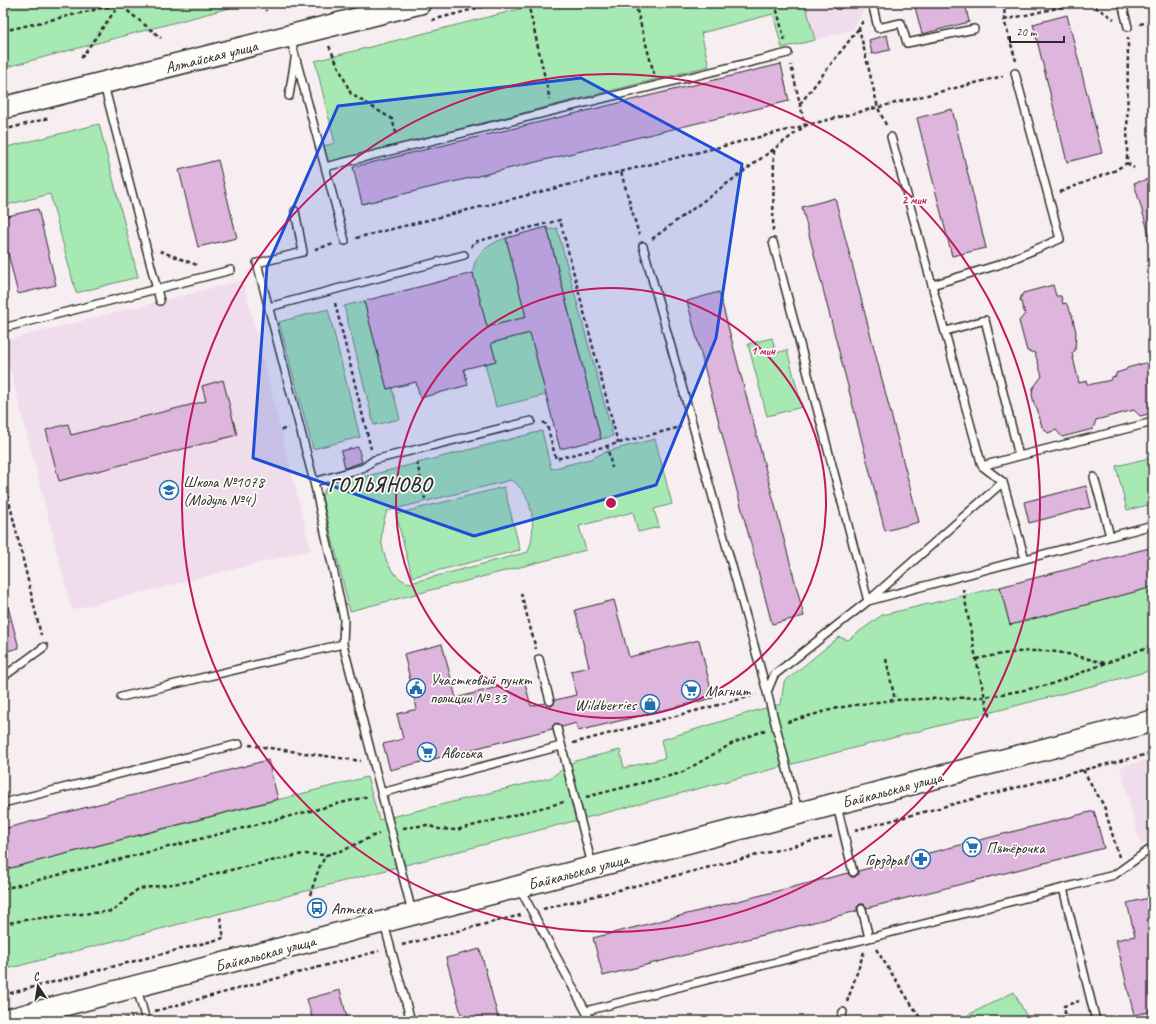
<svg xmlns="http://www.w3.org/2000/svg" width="1156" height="1024" font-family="Caveat,sans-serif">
	<rect width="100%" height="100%" fill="#f7eef2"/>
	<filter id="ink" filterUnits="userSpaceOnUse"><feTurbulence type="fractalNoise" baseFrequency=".025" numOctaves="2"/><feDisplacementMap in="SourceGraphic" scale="8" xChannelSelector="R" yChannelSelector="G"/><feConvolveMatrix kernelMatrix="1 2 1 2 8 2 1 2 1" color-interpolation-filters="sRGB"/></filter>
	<g filter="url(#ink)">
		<path fill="#f0ddeb" d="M805,3H867V5L852,30L815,40Z
			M243,280L311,550L72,610L3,341Z
			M1153,758V838L1141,845L1120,767Z"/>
		<path fill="#a7e9b3" stroke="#698a6f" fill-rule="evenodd" d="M3,3H248L3,68Z
			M543,3H805L815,40L782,48L773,14L701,33L709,66L328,162L324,146L335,143L315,61Z
			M99,124L138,277L76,293L50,194L3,206V148Z
			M557,228L613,436L601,439L548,230Z
			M506,238L526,317L487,327C484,316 481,305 479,293C477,287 473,279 473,272C474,254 490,243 506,238Z
			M364,301L387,389L392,388L400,419L374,425L344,306Z
			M328,309L360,437L313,449L279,322Z
			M530,333L546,395L496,407L485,364L496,361L491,343Z
			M772,338L776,353L787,350L802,407L767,416L748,344Z
			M542,431L551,469L590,459L608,451L655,439L672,504L654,509L659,527L638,532L633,512L579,526L586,550L350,611L322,497L325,489L332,485ZM511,480C534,493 537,530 528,552L410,583C389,578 379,549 382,529C383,523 385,517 387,511Z
			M1153,457V504L1127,510L1116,466Z
			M504,487L520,550L412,577L396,514Z
			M1000,587L1010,625L1153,587V670L3,970V870L367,777L379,820L550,778L575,761L620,750L624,768L665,758L661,740L758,710L781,704L784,682L839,637L848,640L882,615Z
			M1014,992L1029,1021H956Z"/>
		<path fill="#deb5dc" stroke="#2b2b2b" d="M914,3H965L969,22L922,34Z
			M1067,15L1102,153L1067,162L1033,24Z
			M887,35L890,50L872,54L869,40Z
			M781,64L789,101L362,204L353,167Z
			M952,109L986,248L952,256L917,118Z
			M218,160L237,238L198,247L179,170Z
			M1153,178V234H1149L1134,183Z
			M835,198L919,522L885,531L802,207Z
			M38,209L56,285L18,294L3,233V217Z
			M547,227L601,439L560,449L530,333L491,343L496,361L464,369L468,385L420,398L416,382L387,389L364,301L473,273L487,327L526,317L506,238Z
			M1053,285L1056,296H1061L1063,304L1066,303L1072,315L1076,332L1075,351L1072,353L1079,383L1086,381L1088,385L1111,380L1112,377L1116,376V373L1126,370L1127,368L1153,361V413L1140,416L1134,410L1096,420L1093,429L1062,437L1056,430L1048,433L1042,427L1037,408L1034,404L1032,394L1033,388L1042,376L1035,353L1027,351L1019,321L1025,314L1020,299L1023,293Z
			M719,292L804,616L772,624L687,301Z
			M223,380L237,435L59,481L46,430L68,424L71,435L206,401L202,386Z
			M358,447L362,462L345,468L341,451Z
			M1086,486L1091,507L1029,523L1024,502Z
			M1153,547V587L1010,625L1000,587Z
			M614,600L629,657L699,640L713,698L578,731L576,723L562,727L560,724L556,723L553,725L552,729L390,770L383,744L403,739L397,714L417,709L404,654L442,644L456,698L524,680L531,706L545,703L547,705L551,706L554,704L555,700L576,695L571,671L589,667L575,610Z
			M8,607L19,648L3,652V608Z
			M268,760L278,799L3,870V829Z
			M1094,811L1104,848L867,908L864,904H860L857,907V911L603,976L593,938L848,873L851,877H855L858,874V871Z
			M1153,897V1011L1134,1015L1116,940L1135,936L1127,903Z
			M480,949L499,1021H463L446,958Z
			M340,990L348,1021H313L307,999Z"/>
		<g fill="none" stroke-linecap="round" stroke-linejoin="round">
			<defs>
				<path id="lane" d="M837,3L838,5
					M872,3L878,28L901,23L907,43L974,29
					M1122,3L1128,27
					M290,37L345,241
					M104,85L160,301
					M289,96L295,59
					M325,167L788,53
					M295,211L303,252L257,263L314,482L344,619L343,644L412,912
					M773,242L868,601L1153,525
					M643,246L767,692
					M932,285L998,265L1060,239L1015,73
					M269,307L464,255
					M3,328L231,270
					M946,331L985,320L1019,456L982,466
					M1019,456L1153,422
					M1094,477L1110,536
					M314,482L363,468L374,460L531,421
					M1003,482L1025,559
					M539,659L550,701
					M3,677L44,647
					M121,697L343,644
					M557,728L592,865
					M381,793L561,746
					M3,803L239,744
					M837,806L853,872
					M798,811L767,692L774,675L868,601L1003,482L982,466L891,137
					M1063,888L1096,1021
					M520,889L591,1021
					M862,909L869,938
					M384,924L411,1021
					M137,988L146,1021
					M586,1011L1114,875L1153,847
					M840,1021L843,1012"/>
				<path id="secondary" d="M3,108L420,3
					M3,1021L1153,721"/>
			</defs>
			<use href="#lane" stroke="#2b2b2b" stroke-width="10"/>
			<use href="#secondary" stroke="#2b2b2b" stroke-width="24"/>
			<path stroke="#2b2b2b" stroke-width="2.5" stroke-dasharray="4 3" stroke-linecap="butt" d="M116,3L119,4L161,38
				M264,3L266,11
				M528,3L550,100
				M635,3L654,74
				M775,3L785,41
				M1005,3L1004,20L1016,61
				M1089,3L1114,19
				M291,4L292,3
				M432,20L497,3
				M1004,20L1079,3
				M863,21L859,28L878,108L887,127
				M1140,24L1153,21
				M3,31L124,3
				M329,46L351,94L392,119L397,136
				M81,58L119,5
				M800,104L859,28
				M3,130L49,118
				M1127,163L1134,168
				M621,172L639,235
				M1060,192L1114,171L1127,163L1128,38
				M773,231L774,149
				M356,238L1003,76
				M652,239L805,126L791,65
				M471,247L474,242L560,220L618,443
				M315,249L334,244
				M160,251L197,265
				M335,303L371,449
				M543,422L547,425L556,459L681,427
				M281,430L288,428
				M607,445L612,468
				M417,462L425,499
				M3,476L41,635
				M963,589L976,659L990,719
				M521,593L536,649
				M886,659L895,700
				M976,659C996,655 1016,651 1037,651C1060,650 1083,658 1105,663
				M787,722L837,708L868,703L895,700L984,697L1014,692L1049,685L1153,645
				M573,743L756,695
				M249,745L361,761
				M1083,770L1104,806L1119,857
				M586,797L681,773L733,743L765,730
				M403,828L427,825L439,829L456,830L564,802
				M855,830L1083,770L1153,753
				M3,889L369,796
				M310,895L319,868L326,855
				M543,909L833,836
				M3,924L30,919L113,911L138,889L192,881L217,873L303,854L326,855L344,850L373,836L379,834
				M402,945L521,915
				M876,949L922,1021
				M3,995L224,938L220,917
				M847,1002L864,952
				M155,1011L379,951
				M117,1021L132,1017
				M1066,1021L1064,1006L1079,1001"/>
			<use href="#lane" stroke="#fdfcf7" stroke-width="7"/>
			<use href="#secondary" stroke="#fdfcf7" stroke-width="21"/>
		</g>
	</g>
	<path fill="#1d4ed8" fill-opacity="0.2" stroke="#1d4ed8" stroke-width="3" stroke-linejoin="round" d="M581,78L742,164L716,338L656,485L474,536L253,458L267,267L338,106Z"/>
	<g fill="none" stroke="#c2185b" stroke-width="2">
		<circle cx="611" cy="503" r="215"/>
		<circle cx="611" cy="503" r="429"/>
	</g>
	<defs>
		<symbol id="school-ring" viewBox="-11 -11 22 22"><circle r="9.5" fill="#fdfcf7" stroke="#1f6fb2" stroke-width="1.5"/><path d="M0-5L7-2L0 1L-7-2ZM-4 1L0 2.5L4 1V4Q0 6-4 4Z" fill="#1f6fb2"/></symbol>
		<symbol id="civic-ring" viewBox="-11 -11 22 22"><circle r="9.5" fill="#fdfcf7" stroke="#1f6fb2" stroke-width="1.5"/><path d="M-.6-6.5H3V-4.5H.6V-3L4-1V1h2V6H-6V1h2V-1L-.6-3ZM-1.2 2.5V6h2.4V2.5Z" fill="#1f6fb2"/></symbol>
		<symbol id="supermarket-ring" viewBox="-11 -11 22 22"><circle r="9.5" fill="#fdfcf7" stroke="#1f6fb2" stroke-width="1.5"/><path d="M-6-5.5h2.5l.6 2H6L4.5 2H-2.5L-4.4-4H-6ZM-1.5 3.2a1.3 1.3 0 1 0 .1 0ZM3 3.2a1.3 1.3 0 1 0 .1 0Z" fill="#1f6fb2"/></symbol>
		<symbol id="shop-ring" viewBox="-11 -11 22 22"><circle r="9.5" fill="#fdfcf7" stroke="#1f6fb2" stroke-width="1.5"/><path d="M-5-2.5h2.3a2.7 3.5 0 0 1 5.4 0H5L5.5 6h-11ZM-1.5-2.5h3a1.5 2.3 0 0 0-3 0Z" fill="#1f6fb2"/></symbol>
		<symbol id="pharmacy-ring" viewBox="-11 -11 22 22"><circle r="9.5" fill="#fdfcf7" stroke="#1f6fb2" stroke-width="1.5"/><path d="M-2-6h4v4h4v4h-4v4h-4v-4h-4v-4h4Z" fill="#1f6fb2"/></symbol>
		<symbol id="bus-ring" viewBox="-11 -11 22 22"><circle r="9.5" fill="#fdfcf7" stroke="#1f6fb2" stroke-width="1.5"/><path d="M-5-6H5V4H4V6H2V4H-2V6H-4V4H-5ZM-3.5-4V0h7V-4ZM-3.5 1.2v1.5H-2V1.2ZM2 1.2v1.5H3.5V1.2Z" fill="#1f6fb2"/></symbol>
	</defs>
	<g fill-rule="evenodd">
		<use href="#school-ring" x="158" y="479" width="22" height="22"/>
		<use href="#civic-ring" x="405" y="677" width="22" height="22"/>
		<use href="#supermarket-ring" x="680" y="679" width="22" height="22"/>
		<use href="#shop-ring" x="639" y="693" width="22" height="22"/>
		<use href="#supermarket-ring" x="416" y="741" width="22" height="22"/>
		<use href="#supermarket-ring" x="961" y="836" width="22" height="22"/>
		<use href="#pharmacy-ring" x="910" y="848" width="22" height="22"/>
		<use href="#bus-ring" x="306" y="897" width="22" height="22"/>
	</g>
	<g text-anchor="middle" stroke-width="3.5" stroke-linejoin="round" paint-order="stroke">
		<g font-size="16" fill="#2b2b2b" stroke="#fdfcf7">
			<text transform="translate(211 56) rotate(-14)" y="6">Алтайская улица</text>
			<text transform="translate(892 789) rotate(-15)" y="6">Байкальская улица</text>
			<text transform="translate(578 871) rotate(-15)" y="6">Байкальская улица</text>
			<text transform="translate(265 953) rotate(-15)" y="6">Байкальская улица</text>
		</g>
		<g font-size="16" fill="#2b2b2b" stroke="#fdfcf7" text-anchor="start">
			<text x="183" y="487">Школа №1078<tspan x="183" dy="18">(Модуль №4)</tspan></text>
			<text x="430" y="685">Участковый пункт<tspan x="430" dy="18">полиции № 33</tspan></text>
			<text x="705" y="696">Магнит</text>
			<text x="636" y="710" text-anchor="end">Wildberries</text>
			<text x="441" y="758">Авоська</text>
			<text x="986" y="853">Пятёрочка</text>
			<text x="907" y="865" text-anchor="end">Горздрав</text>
			<text x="331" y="914">Аптека</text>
		</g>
		<g font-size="20" font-weight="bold" letter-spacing="1" fill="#2b2b2b" stroke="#fdfcf7">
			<text x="380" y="491">ГОЛЬЯНОВО</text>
		</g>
	</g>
	<circle cx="611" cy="503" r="6" fill="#c2185b" stroke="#fdfcf7" stroke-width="2"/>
	<g font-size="12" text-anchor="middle" font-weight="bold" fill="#c2185b" stroke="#fdfcf7" stroke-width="3.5" stroke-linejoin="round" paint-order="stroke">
		<text x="914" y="204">2 мин</text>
		<text x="763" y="355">1 мин</text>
	</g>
	<rect width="1156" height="1024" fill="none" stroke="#fdfcf7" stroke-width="16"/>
	<rect x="8" y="8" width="1140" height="1008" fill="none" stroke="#2b2b2b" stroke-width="1.5" filter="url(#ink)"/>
	<g transform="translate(38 986) rotate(348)" stroke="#fdfcf7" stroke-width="3" paint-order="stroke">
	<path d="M0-3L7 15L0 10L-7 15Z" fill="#2b2b2b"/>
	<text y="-6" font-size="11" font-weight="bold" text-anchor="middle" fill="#2b2b2b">С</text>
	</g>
	<path d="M1010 36v6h54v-6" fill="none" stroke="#2b2b2b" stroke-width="2"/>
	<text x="1016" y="36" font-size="12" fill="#2b2b2b" stroke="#fdfcf7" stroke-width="3" paint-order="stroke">20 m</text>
</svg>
